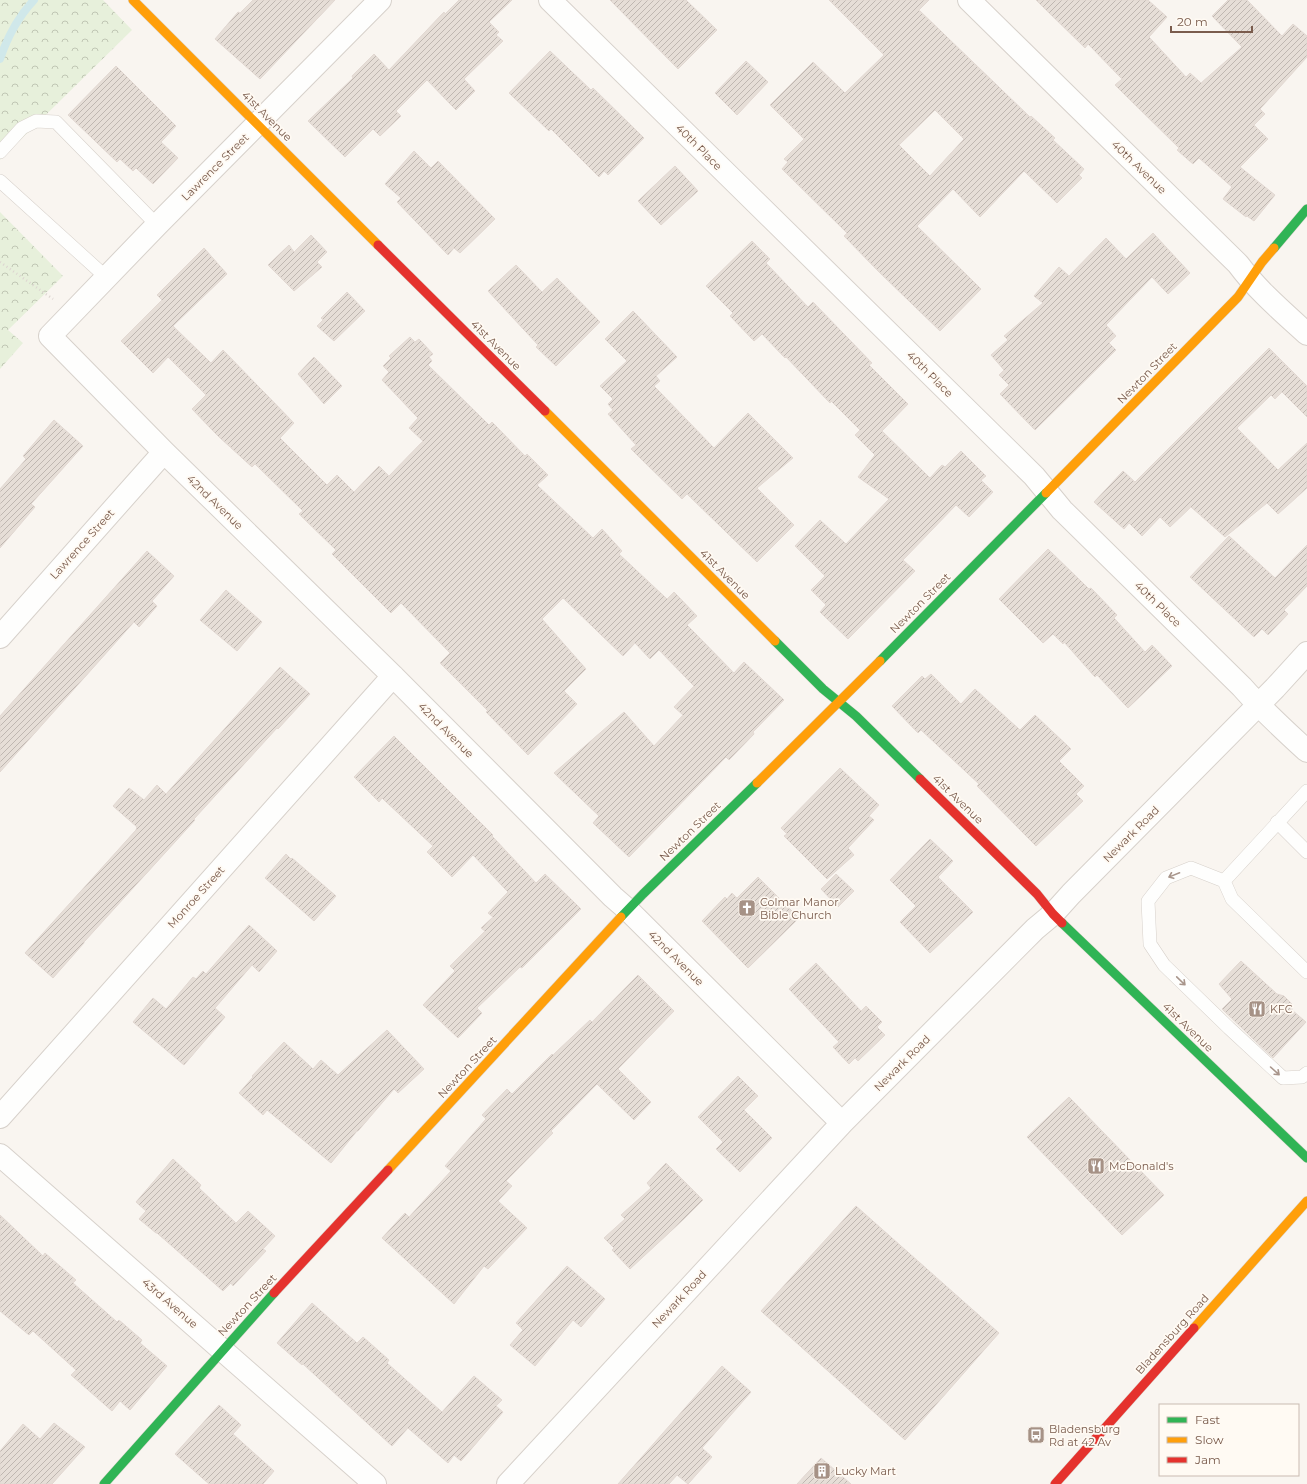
<svg xmlns="http://www.w3.org/2000/svg" width="1307" height="1484" font-family="Montserrat,sans-serif">
	<defs>
		<pattern id="park-crowns" width="20" height="18" patternUnits="userSpaceOnUse"><rect width="20" height="18" fill="#e7f0db"/><path d="M2 6a3 3 0 1 1 6 0M12 15a3 3 0 1 1 6 0" fill="none" stroke="#c0c6b4"/></pattern>
		<pattern id="building-hatch" width="6" height="6" patternUnits="userSpaceOnUse"><rect width="6" height="6" fill="#e6ded7"/><path d="M-1 1l2-2M0 6l6-6M5 7l2-2" fill="none" stroke="#bfb7b1"/></pattern>
	</defs>
	<rect width="100%" height="100%" fill="#f9f5f0"/>
	<path fill="url(#park-crowns)" d="M0,0H103L132,30L0,160Z
		M0,212L63,276L8,330L23,343L0,369Z"/>
	<g fill="none" stroke-linecap="round" stroke-linejoin="round">
		<path stroke="#d0e8ea" stroke-width="8" d="M0,59C7,38 19,16 34,0"/>
	</g>
	<path fill="url(#building-hatch)" stroke="#e2d8d2" fill-rule="evenodd" d="M253,0H335L260,79L215,39L238,12L240,13Z
		M459,0H512L489,22L499,32L496,35L503,41L464,79L475,91L456,110L427,80L396,111L401,116L380,136L373,129L345,157L308,121L353,78L352,76L374,54L389,70L444,12L445,14Z
		M610,0H686L717,30L678,69Z
		M829,0H929L919,10L1030,117L1031,116L1055,138L1053,140L1084,169L1079,175L1082,178L1057,203L1024,171L980,217L953,189L917,226L981,289L940,331L878,271L844,236L847,233L782,169L788,162L784,159L804,139L770,105L813,62L845,93L884,55ZM935,110L964,139L930,176L899,145Z
		M1036,0H1148L1167,17L1149,37L1186,77L1190,73L1201,83L1242,47L1212,16L1228,0H1247L1282,36L1293,24L1307,36V57L1260,109L1265,114L1254,125L1268,139L1240,167L1275,195L1254,221L1247,216L1246,217L1223,199L1232,187L1199,158L1193,164L1177,150L1179,148L1115,85L1122,79L1088,44L1085,48Z
		M550,51L591,90L593,88L644,138L608,175L604,171L599,177L551,129L549,131L509,93Z
		M746,61L768,82L737,115L715,93Z
		M116,66L176,126L161,142L178,158L153,184L136,168L133,171L120,159L117,162L68,115Z
		M414,151L431,168L438,161L495,219L460,253L454,248L448,255L397,202L401,198L385,184Z
		M675,166L698,191L661,225L638,201Z
		M1153,233L1190,273L1168,294L1152,277L1106,325L1116,336L1109,343L1116,350L1035,430L1000,394L1009,385L999,375L1004,370L991,355L1008,340L1004,336L1043,303L1034,296L1059,267L1069,276L1106,238L1126,259Z
		M311,235L327,252L317,262L322,267L294,291L268,265L289,245L294,252Z
		M752,241L770,259L766,263L808,307L813,302L872,363L869,365L908,404L882,431L930,478L942,465L945,467L961,451L986,476L981,480L993,492L969,517L956,505L903,560L915,571L848,639L820,612L826,605L811,590L825,576L795,546L820,520L846,544L889,499L858,477L875,455L855,435L860,430L831,401L830,403L786,357L785,358L762,334L754,341L730,316L733,313L706,286Z
		M204,248L227,274L173,326L211,363L223,350L294,423L280,438L327,485L337,475L354,492L379,466L389,476L423,441L409,428L418,418L382,380L389,372L383,366L391,358L389,356L410,337L415,342L419,339L433,354L429,357L432,361L428,365L489,425L492,422L525,456L527,454L548,475L537,485L593,538L602,529L622,551L619,554L667,599L674,592L697,616L687,625L734,673L744,662L784,700L753,732L754,734L729,760L726,757L629,857L593,823L599,816L554,773L624,712L654,746L683,715L674,707L694,686L659,650L650,659L635,643L623,656L563,598L542,619L586,669L564,691L577,704L528,755L486,712L488,711L440,663L450,653L401,603L391,613L332,554L336,550L299,514L303,511L255,464L252,467L218,436L192,409L206,395L168,357L153,373L121,341L162,300L157,295Z
		M516,265L542,292L557,278L600,322L556,366L536,347L538,345L488,291Z
		M347,292L365,311L334,341L317,326L323,320L321,318Z
		M633,311L677,357L656,376L660,381L654,386L714,448L748,413L793,458L757,488L794,525L757,562L687,494L682,499L631,449L636,445L608,414L613,410L608,404L613,399L600,386L627,361L605,339Z
		M1269,348L1307,386V417L1282,392L1275,399L1271,395L1237,428L1278,470L1307,443V488L1278,514L1267,503L1225,537L1191,507L1170,527L1160,517L1142,536L1129,523L1124,529L1094,502L1123,471L1135,482Z
		M314,357L342,386L324,404L298,374Z
		M54,420L83,446L31,504L35,507L0,548V489L26,459L23,456Z
		M1229,536L1275,578L1307,545V586L1284,610L1288,614L1268,635L1262,629L1254,637L1190,577Z
		M1048,549L1089,589L1091,588L1117,615L1114,618L1145,652L1152,645L1172,666L1128,708L1097,675L1095,677L1064,642L1063,644L1053,634L1043,643L999,599Z
		M147,551L174,576L152,601L157,606L139,627L134,622L0,772V716Z
		M226,590L262,622L237,651L200,620Z
		M280,667L310,694L278,729L277,728L194,819L195,820L84,942V943L53,978L25,953L136,830L137,827L113,806L129,788L144,800L157,785L166,794Z
		M931,674L961,704L975,689L1020,730L1035,715L1071,749L1059,761L1084,786L1076,794L1083,801L1036,846L977,786L979,784L921,730L918,733L892,706L922,676L925,679Z
		M394,736L493,835L492,836L536,883L545,874L581,909L522,968L520,967L477,1008L482,1013L458,1038L423,1005L455,971L450,966L485,931L481,928L493,917L488,913L508,892L473,855L452,877L427,852L433,846L382,798L379,802L354,777Z
		M840,768L879,805L869,816L874,820L848,848L854,855L827,879L784,836L787,834L781,828Z
		M930,839L953,861L938,877L973,912L930,953L900,922L916,906L890,880Z
		M286,854L291,859L292,858L336,896L314,921L265,878Z
		M836,874L854,891L838,907L821,889Z
		M758,877L799,918L748,968L702,921L725,897L727,899L732,893L737,898Z
		M249,925L277,951L259,972L252,965L215,1008L225,1017L184,1065L133,1022L153,998L166,1009L193,977L196,979L203,971L206,974Z
		M1241,961L1277,994L1284,996L1292,1004V1010L1306,1022L1273,1058L1222,1009L1232,999L1219,984Z
		M816,963L861,1011L866,1006L882,1022L877,1027L885,1035L858,1061L855,1058L849,1064L833,1047L839,1042L789,989Z
		M638,975L674,1011L618,1069L651,1102L634,1120L597,1084L551,1131L553,1133L506,1181L512,1186L498,1201L527,1228L488,1269L484,1266L454,1304L382,1238L405,1213L409,1217L451,1171L445,1166L486,1119L482,1115L507,1089L512,1094L552,1054L553,1055L590,1020L592,1022Z
		M387,1030L424,1069L398,1093L394,1089L358,1131H357L331,1163L267,1110L263,1115L239,1093L253,1077L252,1076L284,1042L313,1069L321,1060L338,1075Z
		M738,1076L758,1096L744,1110L772,1138L740,1172L716,1149L723,1142L698,1117Z
		M1069,1097L1164,1195L1122,1235L1027,1137Z
		M173,1159L201,1185L199,1188L236,1223L248,1211L275,1236L263,1249L266,1251L233,1286L231,1283L223,1291L157,1233H156L139,1219L146,1211L136,1202Z
		M666,1163L703,1200L684,1219L630,1269L612,1250L614,1248L604,1238L625,1219L621,1215L651,1188L647,1183Z
		M856,1206L999,1333L905,1440L761,1311Z
		M0,1215L43,1256L45,1253L76,1280L73,1283L117,1322L119,1320L142,1340L140,1343L167,1366L130,1410L120,1401L112,1411L71,1375L76,1370L33,1331L29,1335L0,1311Z
		M567,1266L605,1299L581,1327L573,1320L535,1366L510,1345L523,1330L516,1323Z
		M312,1303L357,1343L363,1337L371,1344L389,1360L387,1363L442,1412L474,1376L502,1400L496,1406L503,1412L461,1461L454,1455L448,1463L408,1428L392,1446L303,1364L302,1365L277,1343Z
		M722,1366L751,1392L702,1448L712,1457L688,1484L677,1475L669,1484H618Z
		M219,1405L241,1425L233,1434L274,1471L263,1484H209L175,1454Z
		M54,1423L85,1447L52,1484H0V1451L23,1424L40,1439Z
		M821,1458L851,1484H797Z"/>
	<g fill="none" stroke-linecap="round" stroke-linejoin="round">
		<defs>
			<path id="lane" d="M0,152L22,128L36,121L56,122L157,225
				M0,181L107,278
				M1307,791L1224,881L1232,899L1307,972
				M1277,822L1307,852
				M1224,881L1191,868L1166,878L1148,901L1150,944L1164,965L1229,1028L1283,1078L1302,1077L1307,1073"/>
			<path id="street" d="M380,0L157,225L50,336L164,452L393,676L613,897L628,910L842,1123
				M550,0L1034,476L1062,510L1242,687C1262,710 1284,730 1307,751
				M969,0L1238,264C1258,291 1283,312 1307,334
				M0,637L164,452
				M0,1117L393,676
				M0,1155L375,1484
				M508,1484L842,1123L1035,929L1053,914L1071,894L1275,688L1307,653"/>
			<path id="fast" d="M1274,248L1307,209
				M775,641L823,689L856,716L920,779
				M880,661L1046,493
				M621,917L643,894L757,783
				M1062,923L1307,1158
				M104,1484L274,1293"/>
			<path id="slow" d="M133,0L378,245
				M545,411L775,641
				M1046,493L1238,297L1262,262L1274,248
				M757,783L880,661
				M388,1170L621,917
				M1194,1328L1307,1201"/>
			<path id="jam" d="M378,245L545,411
				M920,779L1037,894L1053,914L1062,923
				M274,1293L388,1170
				M1055,1484L1194,1328"/>
		</defs>
		<use href="#lane" stroke="#d7d1cb" stroke-width="14"/>
		<use href="#street" stroke="#d7d1cb" stroke-width="24"/>
		<use href="#fast" stroke="#d9d2cb" stroke-width="10"/>
		<use href="#slow" stroke="#d9d2cb" stroke-width="10"/>
		<use href="#jam" stroke="#d9d2cb" stroke-width="10"/>
		<path stroke="#dcd5d0" stroke-width="2.5" stroke-dasharray="1 3" stroke-linecap="butt" d="M0,262L53,299"/>
		<use href="#lane" stroke="#fefefd" stroke-width="13"/>
		<use href="#street" stroke="#fefefd" stroke-width="22"/>
		<use href="#fast" stroke="#30b455" stroke-width="9"/>
		<use href="#slow" stroke="#ff9f0a" stroke-width="9"/>
		<use href="#jam" stroke="#e5322d" stroke-width="9"/>
	</g>
	<defs><path id="oneway-shaft" d="M-6 0H5M1.5-3L5.5 0L1.5 3" fill="none" stroke-width="1.6" stroke-linecap="round" stroke-linejoin="round"/></defs>
	<g stroke="#a8958b">
		<use href="#oneway-shaft" transform="translate(1174 875) rotate(158)"/>
		<use href="#oneway-shaft" transform="translate(1181 981) rotate(44)"/>
		<use href="#oneway-shaft" transform="translate(1275 1071) rotate(42)"/>
	</g>
	<defs>
		<symbol id="church-square" viewBox="-11 -11 22 22"><rect x="-9" y="-9" width="18" height="18" rx="4" fill="#a69286" stroke="#fffaf3"/><path d="M-1.2-6h2.4v3.5h3.3v2.4h-3.3V6h-2.4V-.1h-3.3v-2.4h3.3Z" fill="#fff"/></symbol>
		<symbol id="restaurant-square" viewBox="-11 -11 22 22"><rect x="-9" y="-9" width="18" height="18" rx="4" fill="#a69286" stroke="#fffaf3"/><path d="M-5-6h1v4h1v-4h1v4h1v-4h1v5L-1.5 .5V6h-2V.5L-5-1ZM5-6V6H3V1.5H1.5Q1.5-4 5-6Z" fill="#fff"/></symbol>
		<symbol id="bus-square" viewBox="-11 -11 22 22"><rect x="-9" y="-9" width="18" height="18" rx="4" fill="#a69286" stroke="#fffaf3"/><path d="M-5-6H5V4H4V6H2V4H-2V6H-4V4H-5ZM-3.5-4V0h7V-4ZM-3.5 1.2v1.5H-2V1.2ZM2 1.2v1.5H3.5V1.2Z" fill="#fff"/></symbol>
		<symbol id="building-square" viewBox="-11 -11 22 22"><rect x="-9" y="-9" width="18" height="18" rx="4" fill="#a69286" stroke="#fffaf3"/><path d="M-4-6H4V6H1V3H-1V6H-4ZM-2.5-4.3h1.7v1.8h-1.7ZM.8-4.3h1.7v1.8H.8ZM-2.5-1h1.7V.8h-1.7ZM.8-1h1.7V.8H.8Z" fill="#fff"/></symbol>
	</defs>
	<g fill-rule="evenodd">
		<use href="#church-square" x="737" y="898" width="20" height="20"/>
		<use href="#restaurant-square" x="1247" y="999" width="20" height="20"/>
		<use href="#restaurant-square" x="1086" y="1156" width="20" height="20"/>
		<use href="#bus-square" x="1026" y="1425" width="20" height="20"/>
		<use href="#building-square" x="812" y="1461" width="20" height="20"/>
	</g>
	<g text-anchor="middle" stroke-width="3.5" stroke-linejoin="round" paint-order="stroke">
		<g font-size="11" fill="#7a5c4d" stroke="#fffaf3">
			<text transform="translate(267 116) rotate(45)" y="4">41st Avenue</text>
			<text transform="translate(699 147) rotate(45)" y="4">40th Place</text>
			<text transform="translate(215 167) rotate(-45)" y="4">Lawrence Street</text>
			<text transform="translate(1139 167) rotate(44)" y="4">40th Avenue</text>
			<text transform="translate(496 345) rotate(45)" y="4">41st Avenue</text>
			<text transform="translate(1147 373) rotate(-46)" y="4">Newton Street</text>
			<text transform="translate(930 374) rotate(45)" y="4">40th Place</text>
			<text transform="translate(215 502) rotate(44)" y="4">42nd Avenue</text>
			<text transform="translate(82 544) rotate(-48)" y="4">Lawrence Street</text>
			<text transform="translate(725 574) rotate(45)" y="4">41st Avenue</text>
			<text transform="translate(920 603) rotate(-45)" y="4">Newton Street</text>
			<text transform="translate(1158 604) rotate(44)" y="4">40th Place</text>
			<text transform="translate(446 730) rotate(45)" y="4">42nd Avenue</text>
			<text transform="translate(958 799) rotate(44)" y="4">41st Avenue</text>
			<text transform="translate(690 831) rotate(-44)" y="4">Newton Street</text>
			<text transform="translate(1131 834) rotate(-45)" y="4">Newark Road</text>
			<text transform="translate(196 897) rotate(-48)" y="4">Monroe Street</text>
			<text transform="translate(676 958) rotate(45)" y="4">42nd Avenue</text>
			<text transform="translate(1188 1027) rotate(44)" y="4">41st Avenue</text>
			<text transform="translate(902 1063) rotate(-45)" y="4">Newark Road</text>
			<text transform="translate(467 1067) rotate(-47)" y="4">Newton Street</text>
			<text transform="translate(679 1299) rotate(-47)" y="4">Newark Road</text>
			<text transform="translate(170 1303) rotate(41)" y="4">43rd Avenue</text>
			<text transform="translate(247 1305) rotate(-47)" y="4">Newton Street</text>
			<text transform="translate(1172 1334) rotate(-48)" y="4">Bladensburg Road</text>
		</g>
		<g font-size="11" fill="#7a5c4d" stroke="#fffaf3" text-anchor="start">
			<text x="760" y="906">Colmar Manor<tspan x="760" dy="13">Bible Church</tspan></text>
			<text x="1270" y="1013">KFC</text>
			<text x="1109" y="1170">McDonald's</text>
			<text x="1049" y="1433">Bladensburg<tspan x="1049" dy="13">Rd at 42 Av</tspan></text>
			<text x="835" y="1475">Lucky Mart</text>
		</g>
	</g>
	<rect x="1159" y="1404" width="140" height="72" fill="#fffaf3" stroke="#cabbb1"/>
	<rect x="1167" y="1417" width="20" height="6" fill="#30b455" stroke="#cabbb1"/>
	<text x="1195" y="1424" font-size="12" fill="#7a5c4d">Fast</text>
	<rect x="1167" y="1437" width="20" height="6" fill="#ff9f0a" stroke="#cabbb1"/>
	<text x="1195" y="1444" font-size="12" fill="#7a5c4d">Slow</text>
	<rect x="1167" y="1457" width="20" height="6" fill="#e5322d" stroke="#cabbb1"/>
	<text x="1195" y="1464" font-size="12" fill="#7a5c4d">Jam</text>
	<path d="M1171 26v6h81v-6" fill="none" stroke="#7a5c4d" stroke-width="2"/>
	<text x="1177" y="26" font-size="12" fill="#7a5c4d" stroke="#fffaf3" stroke-width="3" paint-order="stroke">20 m</text>
</svg>
